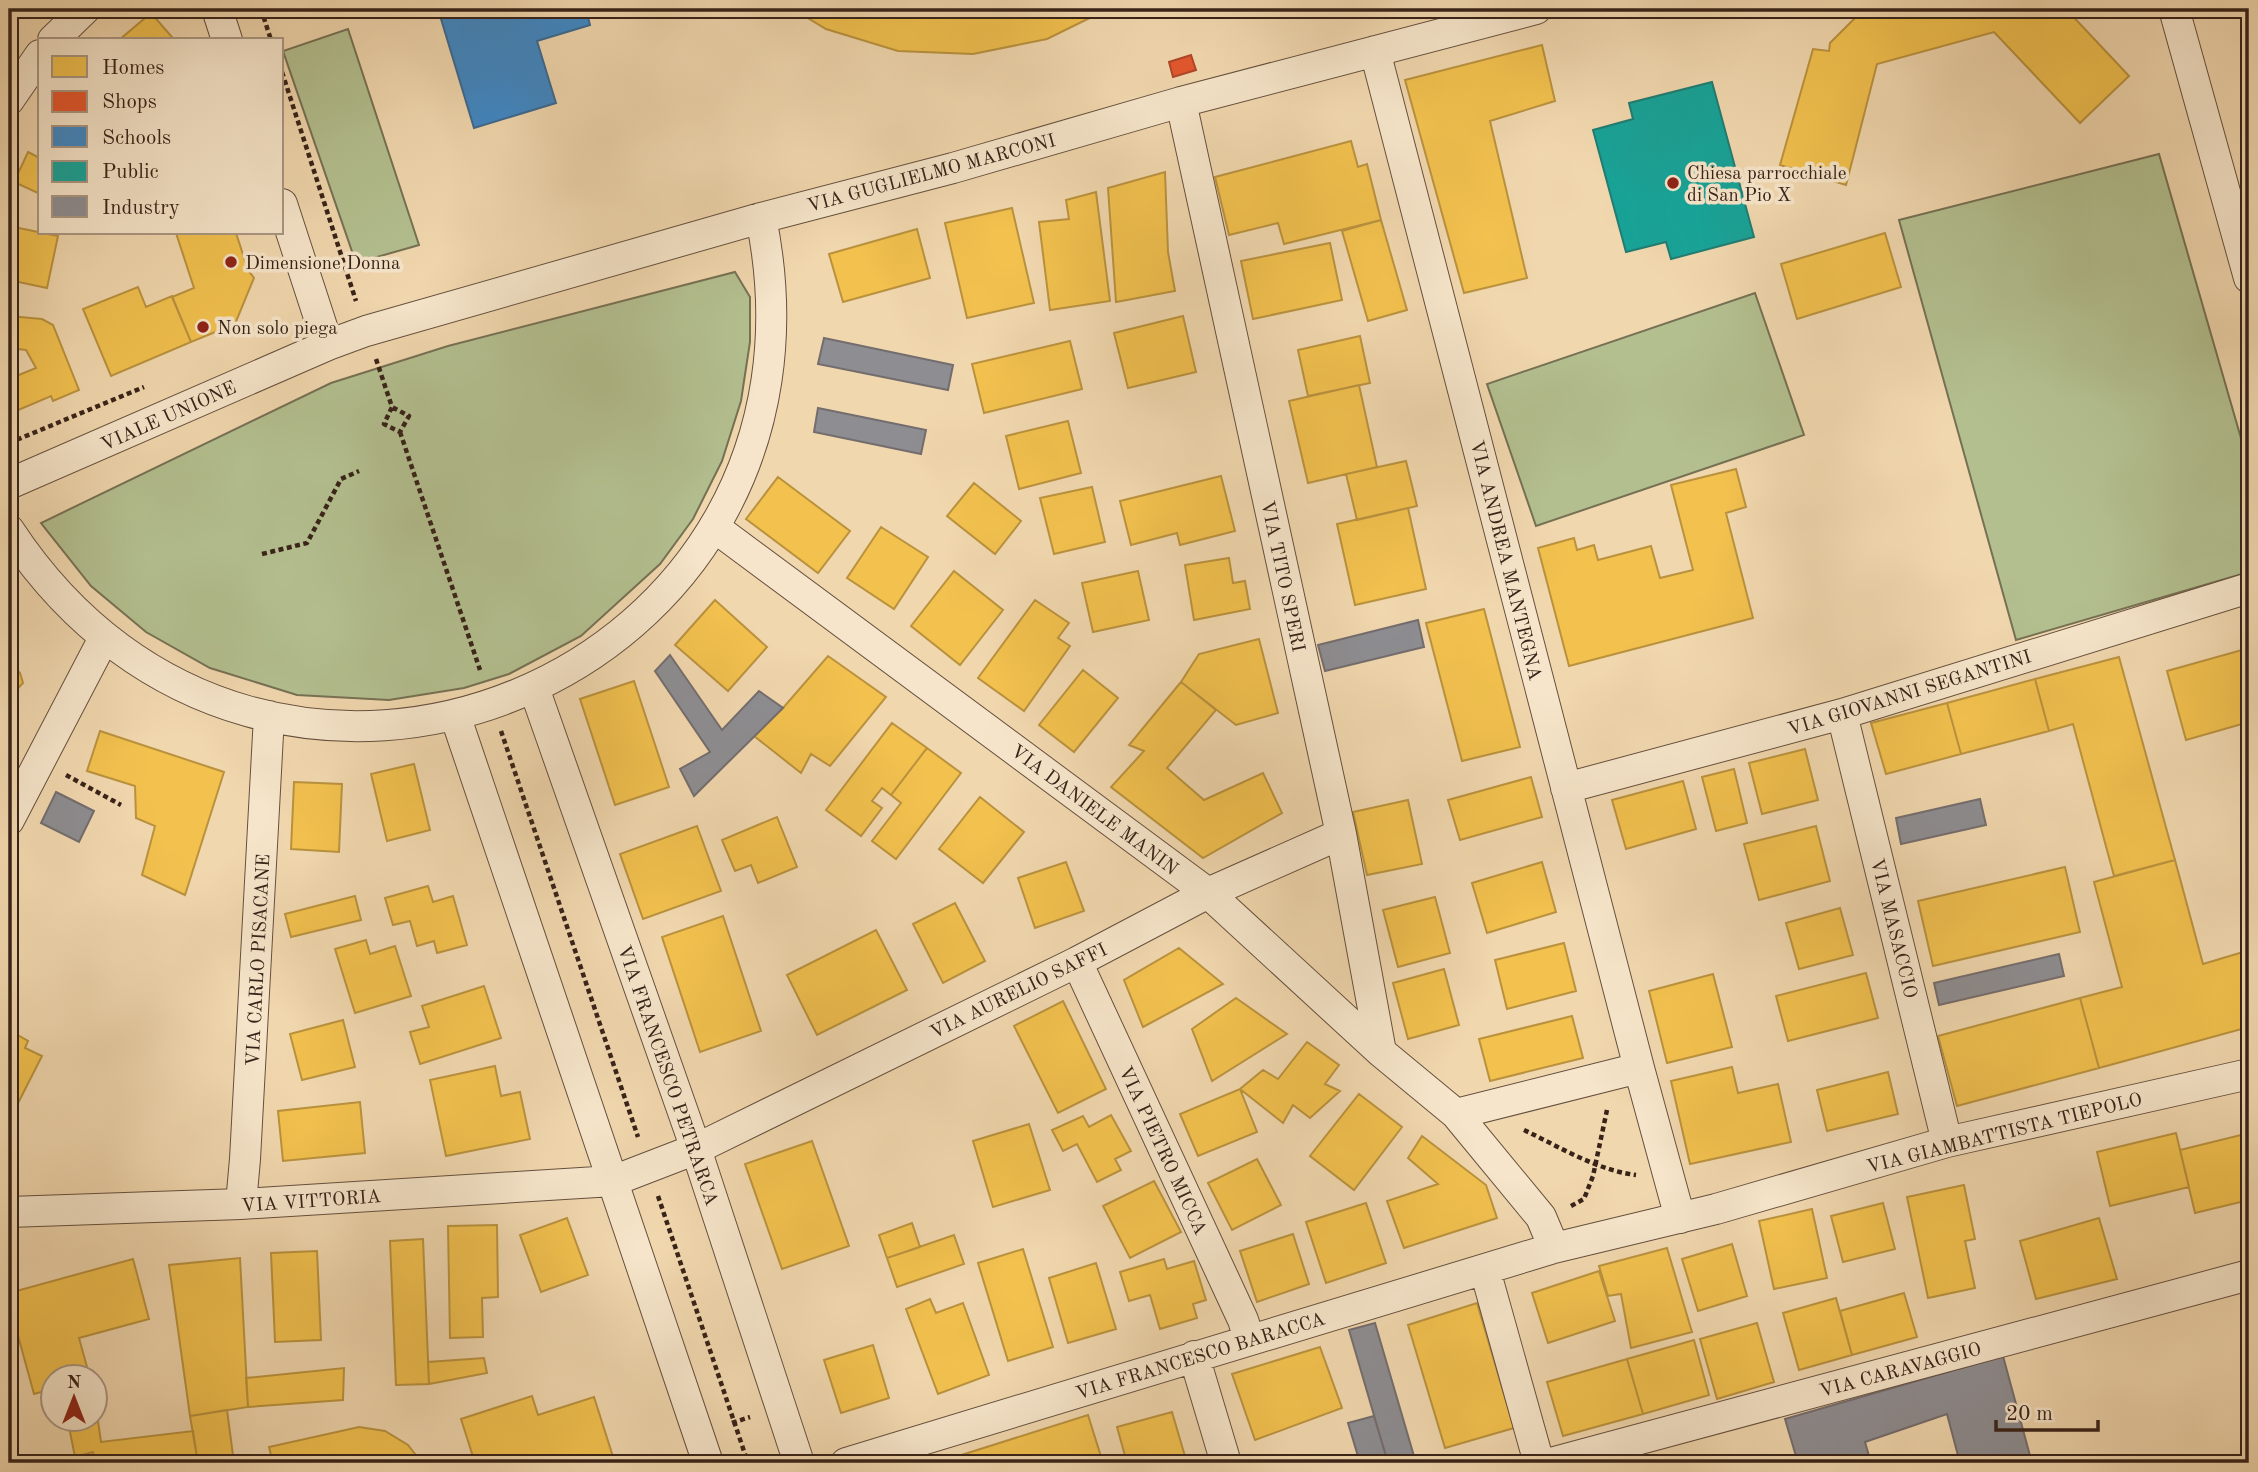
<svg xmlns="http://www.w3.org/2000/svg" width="2258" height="1472" font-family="'Old Standard TT',serif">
	<rect width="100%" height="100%" fill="#f1d7ae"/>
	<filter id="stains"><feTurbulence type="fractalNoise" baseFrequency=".00286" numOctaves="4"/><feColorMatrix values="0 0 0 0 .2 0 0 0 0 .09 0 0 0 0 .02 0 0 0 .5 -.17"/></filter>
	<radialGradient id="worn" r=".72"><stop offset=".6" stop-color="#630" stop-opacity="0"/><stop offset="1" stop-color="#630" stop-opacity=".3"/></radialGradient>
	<path fill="#b3bf8f" stroke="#767154" stroke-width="2" d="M348,29L419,245L356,263L283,51Z
		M2159,154L2249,466V572L2016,640L1899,220Z
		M735,272L750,297V342L741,401L722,461L693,519L660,564L581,636L509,674L464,688L389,700L297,695L210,668L146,632L91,586L41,523L331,383L448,346Z
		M1755,293L1804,435L1536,526L1487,384Z"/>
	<path fill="#f2c14e" stroke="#ba923e" stroke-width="2" d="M793,9H1108L1047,39L973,54L898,51L826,29Z
		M1864,9H2066L2129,76L2080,123L1994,32L1877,64L1846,185L1780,165L1813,49L1829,51L1830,43L1859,14L1864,13Z
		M151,13L172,37L168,40H119Z
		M1542,45L1555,101L1490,121L1527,278L1464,293L1405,80Z
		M1351,141L1358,167L1367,164L1381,220L1284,244L1278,223L1229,235L1215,177Z
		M28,152L40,158V194L14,182Z
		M1165,172L1168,252L1175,291L1116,302L1108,188Z
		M1096,192L1110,301L1050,310L1039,222L1069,219L1066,200Z
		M1012,208L1034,303L967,318L945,223Z
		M1381,220L1407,310L1368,321L1342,231Z
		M9,226L58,236L47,288L9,280Z
		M917,229L930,278L843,302L829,254Z
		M176,233H236L248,270L254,278L235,324L191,342L172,297L194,288Z
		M1885,233L1901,287L1797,319L1781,264Z
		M1330,243L1342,300L1253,319L1241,261Z
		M138,287L146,307L172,296L191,342L111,376L83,309Z
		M9,316L42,319L53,325L79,390L53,401L51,396L9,414V379L36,368L26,350L9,348Z
		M1183,316L1196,372L1128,388L1114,333Z
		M1360,336L1370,383L1308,396L1298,350Z
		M1070,341L1082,389L984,413L972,364Z
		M1359,385L1377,467L1308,483L1289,401Z
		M1068,421L1081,473L1019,489L1006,436Z
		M1406,461L1417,506L1357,520L1346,474Z
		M1736,469L1746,507L1726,513L1753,618L1569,666L1538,548L1574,538L1577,550L1594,545L1598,560L1651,546L1660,578L1693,570L1671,485Z
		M1221,476L1235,531L1180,545L1177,533L1131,545L1120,501Z
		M778,477L850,531L818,573L746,519Z
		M974,483L1021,521L995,554L947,516Z
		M1092,487L1105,542L1054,554L1040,498Z
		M1408,508L1426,589L1355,605L1337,524Z
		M881,527L928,557L894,609L847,578Z
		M1229,558L1233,583L1245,581L1250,609L1194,620L1185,565Z
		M954,571L1003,610L960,665L911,626Z
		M1138,571L1149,620L1093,632L1082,583Z
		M715,600L767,647L728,691L675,645Z
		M1035,600L1069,623L1058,638L1070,646L1024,711L978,678Z
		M1484,609L1520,747L1462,761L1426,623Z
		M1259,639L1278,713L1236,725L1181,682L1199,654Z
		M2249,648V722L2186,740L2167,671Z
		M828,656L886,697L830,766L811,754L801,773L754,736L783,708Z
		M2119,657L2175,860L2114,876L2073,724L2049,731L2035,679Z
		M9,662L20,673L23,683L9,698Z
		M1083,670L1118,698L1074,752L1039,725Z
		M2035,679L2049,731L1961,754L1947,703Z
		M634,681L669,787L615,805L580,699Z
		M1181,682L1216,710L1167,768L1204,800L1263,773L1282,813L1203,858L1111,787L1144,751L1129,745Z
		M1947,703L1961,754L1886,774L1871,723Z
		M892,723L927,748L891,795L882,788L872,801L882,808L861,836L826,810Z
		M100,731L224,772L185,895L142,875L155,826L136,818L135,786L87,771Z
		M927,748L961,773L896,859L872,841L901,803L891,795Z
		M1805,749L1818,800L1762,814L1749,763Z
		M414,764L430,830L387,841L371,774Z
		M1734,769L1747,823L1716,831L1702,777Z
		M1531,777L1542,817L1460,840L1448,800Z
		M1683,781L1696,829L1626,849L1612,800Z
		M294,782L342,784L339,852L291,849Z
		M980,797L1024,832L983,883L939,849Z
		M1408,800L1422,864L1367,875L1353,812Z
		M777,817L797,867L758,883L751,865L735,871L722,840Z
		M697,826L721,891L643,919L620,854Z
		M1816,826L1830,881L1759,900L1744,844Z
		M2175,860L2203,964L2243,952L2249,977V1027L2099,1068L2080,998L2122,987L2094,882Z
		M1066,862L1084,911L1035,928L1018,878Z
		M1542,862L1556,912L1487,933L1472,883Z
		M2065,867L2080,932L1933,966L1918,901Z
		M428,886L433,902L453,896L467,945L437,953L434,941L417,946L410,921L393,925L385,898Z
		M355,896L361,920L291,937L285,914Z
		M1435,897L1450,953L1398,967L1383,910Z
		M955,903L985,961L943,983L913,924Z
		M1840,908L1853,955L1799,969L1786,923Z
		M723,916L761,1031L700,1052L662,937Z
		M876,930L907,990L817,1035L787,975Z
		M366,940L370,954L395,946L411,996L355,1013L335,949Z
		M1564,943L1576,991L1507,1009L1495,960Z
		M1179,948L1223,984L1143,1027L1124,980Z
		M1444,969L1459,1025L1408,1039L1393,983Z
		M1866,973L1878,1018L1788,1041L1776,996Z
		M1713,974L1732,1047L1667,1063L1649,991Z
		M484,986L501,1038L420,1064L410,1032L429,1027L422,1006Z
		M1236,998L1287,1034L1212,1081L1192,1029Z
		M2080,998L2099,1068L1957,1106L1938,1036Z
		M1063,1001L1106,1089L1058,1113L1014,1026Z
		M1572,1016L1583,1058L1490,1081L1479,1039Z
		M343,1020L355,1067L302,1080L290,1034Z
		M9,1030L28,1041L25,1048L42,1056L9,1121Z
		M1307,1042L1339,1065L1325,1084L1340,1091L1310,1118L1293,1105L1283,1123L1240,1089L1263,1070L1278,1079Z
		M495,1066L501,1096L520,1092L530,1139L446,1156L430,1080Z
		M1732,1067L1738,1093L1778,1084L1791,1142L1690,1164L1671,1081Z
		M1888,1072L1898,1114L1827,1131L1817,1090Z
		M1240,1089L1257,1132L1198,1156L1180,1114Z
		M1359,1094L1402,1127L1354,1190L1310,1156Z
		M360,1102L365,1153L283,1161L278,1111Z
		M1111,1115L1131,1151L1115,1159L1121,1170L1097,1182L1077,1144L1063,1151L1052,1130L1083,1116L1089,1127Z
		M1029,1124L1050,1190L993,1207L973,1141Z
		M2176,1133L2189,1187L2110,1206L2097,1152Z
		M2249,1133V1200L2195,1213L2180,1150Z
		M1422,1136L1486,1185L1497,1218L1404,1248L1387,1201L1438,1184L1408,1158Z
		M812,1141L849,1246L782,1269L745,1164Z
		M1257,1159L1281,1205L1232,1230L1208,1183Z
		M1154,1181L1181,1232L1130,1258L1103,1206Z
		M1964,1185L1975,1239L1965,1241L1975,1288L1928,1298L1907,1197Z
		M1366,1203L1386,1263L1326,1283L1306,1222Z
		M1883,1203L1895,1249L1843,1262L1831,1216Z
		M1812,1209L1827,1278L1774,1289L1759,1221Z
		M567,1218L588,1275L541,1292L520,1235Z
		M2099,1218L2117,1279L2036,1299L2020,1241Z
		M912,1223L920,1247L887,1258L879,1235Z
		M497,1225L498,1297L482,1298L483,1337L450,1338L448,1226Z
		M1293,1234L1309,1284L1257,1302L1240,1251Z
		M954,1235L964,1264L897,1287L887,1258Z
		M423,1239L429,1384L396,1385L390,1241Z
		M1732,1244L1747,1296L1698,1311L1682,1259Z
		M1667,1248L1692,1332L1631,1348L1621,1294L1608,1296L1599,1266Z
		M1023,1249L1053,1347L1008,1361L978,1263Z
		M317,1251L321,1340L275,1342L271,1253Z
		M240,1258L248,1407L190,1416L169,1265Z
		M133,1259L149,1319L79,1338L90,1378H52V1389L34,1394L9,1303V1293Z
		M1164,1259L1167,1269L1194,1261L1206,1300L1193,1304L1197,1318L1160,1329L1150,1295L1129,1301L1120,1272Z
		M1096,1263L1116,1329L1068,1343L1049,1278Z
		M1599,1271L1615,1321L1548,1343L1532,1293Z
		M1904,1293L1917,1337L1852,1355L1840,1311Z
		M1836,1298L1852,1355L1799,1370L1783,1313Z
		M930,1299L936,1313L963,1303L989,1375L938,1394L906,1309Z
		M1477,1303L1514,1428L1445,1448L1408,1325Z
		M1757,1323L1774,1382L1717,1399L1700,1339Z
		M1694,1340L1709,1395L1643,1414L1627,1359Z
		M873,1345L889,1398L841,1413L824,1360Z
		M1320,1347L1342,1408L1255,1440L1232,1374Z
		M484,1358L487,1373L429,1384L428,1362Z
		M1627,1359L1643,1414L1563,1436L1547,1382Z
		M344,1368L343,1400L248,1407L246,1378Z
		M532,1396L538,1415L594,1397L615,1463H475L461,1419Z
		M227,1410L234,1463H198L190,1416Z
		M1172,1412L1187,1463H1127L1117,1427Z
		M1088,1415L1103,1463H936Z
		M98,1421L101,1442L193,1431L197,1458L165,1463H95L93,1452L75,1457L68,1422Z
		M359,1427L385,1431L408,1445L422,1463H273L269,1447Z
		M93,1452L95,1463H52L75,1457Z"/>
	<path fill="#e4572e" stroke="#b04728" stroke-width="2" d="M1191,55L1196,70L1173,77L1169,62Z"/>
	<path fill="#3f88c5" stroke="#3d6a91" stroke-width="2" d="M438,9H586L590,25L537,41L556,103L474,128Z"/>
	<path fill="#17a398" stroke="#217d72" stroke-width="2" d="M1712,82L1754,237L1671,259L1666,242L1626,252L1593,130L1633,119L1629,103Z"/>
	<path fill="#8d8d92" stroke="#746d6e" stroke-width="2" d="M824,338L953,365L948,390L818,364Z
		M818,408L926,430L921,454L814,432Z
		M1418,620L1424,647L1325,671L1318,645Z
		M670,655L722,730L759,691L783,708L694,796L680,769L710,752L655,671Z
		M56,792L94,811L79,842L41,823Z
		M1980,799L1986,825L1901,844L1896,818Z
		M2059,954L2064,976L1939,1005L1934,983Z
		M1375,1323L1416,1463H1388L1349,1330Z
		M2003,1356L2032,1463H1960L1947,1414L1865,1442L1871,1463H1798L1785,1419Z
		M1374,1416L1388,1463H1360L1348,1423Z"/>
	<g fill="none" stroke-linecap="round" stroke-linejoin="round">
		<defs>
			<path id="street" d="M217,9L227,40
				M2174,9L2249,278
				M53,40L85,9
				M1375,51L1639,1068L1680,1218
				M9,100L40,55
				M1181,102L1341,834L1381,1052
				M282,204L328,345
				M9,484L328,345L366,331L761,218L953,168L1181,102L1536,9
				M714,527L1208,893L1381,1052L1456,1114L1541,1217L1554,1248
				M9,530C266,921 856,681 761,218
				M534,688L696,1149L799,1463
				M1842,714L1947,1142
				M455,715L708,1463
				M1566,788L1842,714L2249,588
				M9,820L104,638
				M1077,962L1243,1320L1249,1339
				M1456,1114L1639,1068
				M241,1204L245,1159L269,716
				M9,1212L241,1204L613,1181L696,1149L1077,962L1208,893L1341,834
				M1485,1270L1539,1463
				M1194,1356L1226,1463
				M846,1463L1554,1248L1716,1209L1947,1142L2249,1074
				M1551,1463L2249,1275"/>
		</defs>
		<use href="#street" stroke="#66503e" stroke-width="32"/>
		<path stroke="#382319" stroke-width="4.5" stroke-dasharray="5 3.5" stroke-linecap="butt" d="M261,9L271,40
			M282,72L356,301
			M376,359L392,407L384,424L400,432L409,416L392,407
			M400,432L480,670
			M9,443L144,387
			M262,554L307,543L341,479L359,471
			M501,731L638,1137
			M66,775L121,805
			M1524,1130C1560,1147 1596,1170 1636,1175
			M658,1196L748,1463
			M1571,1206L1584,1199L1593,1176L1607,1110
			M732,1423L750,1417"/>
		<use href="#street" stroke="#f6e5ca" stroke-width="30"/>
	</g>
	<g fill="#8f2418" stroke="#f6e5ca" stroke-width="2.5">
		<circle cx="1673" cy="183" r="7"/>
		<circle cx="231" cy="262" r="7"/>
		<circle cx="203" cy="327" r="7"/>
	</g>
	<g text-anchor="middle" stroke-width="7" stroke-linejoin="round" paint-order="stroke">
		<g font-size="19" fill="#382319" stroke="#f6e5ca">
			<text transform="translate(931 172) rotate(-15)" y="7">VIA GUGLIELMO MARCONI</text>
			<text transform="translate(168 415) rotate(-24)" y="7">VIALE UNIONE</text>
			<text transform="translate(1507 560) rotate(76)" y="7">VIA ANDREA MANTEGNA</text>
			<text transform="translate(1284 576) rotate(78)" y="7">VIA TITO SPERI</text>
			<text transform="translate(1909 692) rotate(-17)" y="7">VIA GIOVANNI SEGANTINI</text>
			<text transform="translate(1095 809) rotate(37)" y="7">VIA DANIELE MANIN</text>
			<text transform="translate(1895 928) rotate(76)" y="7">VIA MASACCIO</text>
			<text transform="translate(257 960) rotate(-87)" y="7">VIA CARLO PISACANE</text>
			<text transform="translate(1018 990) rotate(-26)" y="7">VIA AURELIO SAFFI</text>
			<text transform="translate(669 1075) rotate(71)" y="7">VIA FRANCESCO PETRARCA</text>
			<text transform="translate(2004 1132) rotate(-14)" y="7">VIA GIAMBATTISTA TIEPOLO</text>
			<text transform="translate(1164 1150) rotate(65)" y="7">VIA PIETRO MICCA</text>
			<text transform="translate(311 1200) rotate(-4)" y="7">VIA VITTORIA</text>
			<text transform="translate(1200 1355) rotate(-17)" y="7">VIA FRANCESCO BARACCA</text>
			<text transform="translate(1900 1369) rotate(-15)" y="7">VIA CARAVAGGIO</text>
		</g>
		<g font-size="19" fill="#382319" stroke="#f6e5ca" text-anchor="start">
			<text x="1687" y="179">Chiesa parrocchiale<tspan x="1687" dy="22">di San Pio X</tspan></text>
			<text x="245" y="269">Dimensione Donna</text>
			<text x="217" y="334">Non solo piega</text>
		</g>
	</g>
	<rect width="2258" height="1472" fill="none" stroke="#f1d7ae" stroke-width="35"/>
	<rect x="10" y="10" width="2237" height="1451" fill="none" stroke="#382319" stroke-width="3.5"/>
	<rect x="18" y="18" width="2223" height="1437" fill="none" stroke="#382319" stroke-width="2"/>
	<rect x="38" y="38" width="245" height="196" fill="#f6e5ca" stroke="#aa9783" stroke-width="2"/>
	<rect x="52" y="56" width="35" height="21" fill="#f2c14e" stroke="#aa9783" stroke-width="2"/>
	<text x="102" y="74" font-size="21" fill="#382319">Homes</text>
	<rect x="52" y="91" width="35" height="21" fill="#e4572e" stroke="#aa9783" stroke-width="2"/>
	<text x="102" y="108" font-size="21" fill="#382319">Shops</text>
	<rect x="52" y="126" width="35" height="21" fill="#3f88c5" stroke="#aa9783" stroke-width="2"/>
	<text x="102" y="144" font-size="21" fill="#382319">Schools</text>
	<rect x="52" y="161" width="35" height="21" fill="#17a398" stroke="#aa9783" stroke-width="2"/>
	<text x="102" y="178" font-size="21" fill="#382319">Public</text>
	<rect x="52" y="196" width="35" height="21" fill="#8d8d92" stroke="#aa9783" stroke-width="2"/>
	<text x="102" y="214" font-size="21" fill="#382319">Industry</text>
	<g transform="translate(74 1398)"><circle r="33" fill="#f6e5ca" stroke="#aa9783" stroke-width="2"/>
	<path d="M0-5L12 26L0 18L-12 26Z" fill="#8f2418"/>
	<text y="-10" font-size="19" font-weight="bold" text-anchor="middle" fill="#382319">N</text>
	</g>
	<path d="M1996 1420v10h102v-10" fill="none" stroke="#382319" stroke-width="3.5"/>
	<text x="2006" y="1420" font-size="21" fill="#382319" stroke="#f6e5ca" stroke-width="5" paint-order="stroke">20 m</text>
	<rect width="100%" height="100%" filter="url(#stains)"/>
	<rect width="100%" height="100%" fill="url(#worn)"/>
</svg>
